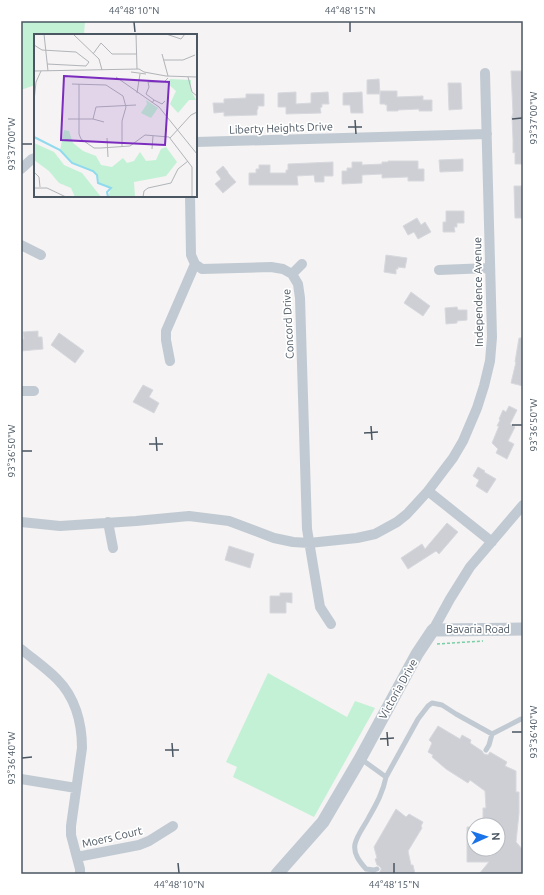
<svg xmlns="http://www.w3.org/2000/svg" width="544" height="895" font-family="Ubuntu,sans-serif">
	<rect width="100%" height="100%" fill="#f5f3f3"/>
	<path fill="#c3f1d5" d="M21,21H85L84,35H35V85L21,90Z
		M268,673L347,717L355,701L375,708L314,817L233,777L237,767L226,762Z"/>
	<path fill="#cdcfd5" stroke="#d7d9de" d="M511,71H523V164H515V152L513,153V139L512,117L513,113Z
		M379,79L380,94H367V80Z
		M448,83H461L462,109L449,110Z
		M380,91H397V97L423,96V100H432V111H419V109L398,110V111H387V105H385V104H380Z
		M296,92V104L311,103V93L328,92L329,104H322V107L320,108L321,113L286,114V107H278V93Z
		M362,92L363,113H351L350,105H343V93Z
		M246,94H264V106H258V109L257,110V115L224,116V112L214,113L213,103H224V99L246,98Z
		M463,159V171L440,172L439,160Z
		M388,161H418V169H424V181H408V177L382,178V174L362,175V183L342,184V171H347V168H352V162H362V165L382,164V162H388Z
		M333,162V176H324V182H315L314,175L297,176L298,185H249V173H256V169H259V165H270V173H286V170H288V164Z
		M223,166L228,172V173L236,182L223,193L215,184L221,179L216,172Z
		M514,186H523V218H515Z
		M446,211H464V223H457V227H454L455,232H443V222H446Z
		M417,218L421,225L425,222L431,232L418,239L414,232L408,235L403,226Z
		M386,255L407,258L405,268L398,267V269H396V274L384,272Z
		M411,292L430,306L423,316L404,303Z
		M457,307L458,310H467V320L457,321V323L446,324L445,308Z
		M38,331V337H42L43,349L21,351V339H24L23,332Z
		M59,333L84,351L75,363L51,345Z
		M519,338H523V386L511,383L516,362H515Z
		M143,385L153,390L149,397L159,403L154,413L133,402Z
		M509,406L517,410L510,424L515,427L508,441L514,444L507,459L496,453L498,449L492,443L499,426H497L500,420L499,419L503,410L506,412Z
		M478,467L485,471L484,472L496,479L487,493L476,486L479,480L473,476Z
		M447,523L458,532L439,554L436,551L408,569L401,558L422,544L425,549Z
		M229,546L254,554L250,568L225,560Z
		M280,593H292V603L286,602V613H270V596H280Z
		M438,726L460,739L462,735L471,740L470,743L482,751L484,754L488,755L490,752L507,762L505,766L516,771V792H519V813L516,842L523,850V874H479L489,862H467V827H474V849H498V825H483V808H486L485,791L470,780L468,783L446,769L432,757L433,755L428,752L432,743L429,740Z
		M396,809L406,817L409,814L423,822L421,826L422,828L408,851L411,865H413L415,874H379V873L381,870V868L379,866L377,865L375,859L377,858L374,847Z"/>
	<g fill="none" stroke-linecap="round" stroke-linejoin="round">
		<path stroke="#7ad0a6" stroke-width="1.5" stroke-dasharray="3 2" stroke-linecap="butt" d="M437,644L483,641"/>
		<path stroke="#c1cad2" stroke-width="5" d="M486,750L489,745L492,734
			M361,759L386,777L418,719L428,706L432,703L442,705L456,714L492,734L521,719H523
			M377,869L374,870L366,869C360,862 353,854 355,844C357,835 365,825 369,817C377,803 383,792 386,777"/>
		<path stroke="#c1cad2" stroke-width="10" d="M196,142L487,134
			M21,169L32,159L35,158
			M190,196L191,255L195,264L202,269L271,267L283,269L292,274L298,284L300,298L307,529L320,607L331,624
			M21,245L41,255
			M439,270L489,268
			M292,274L302,264
			M170,361L166,340V331L195,264
			M21,391H34
			M428,491L492,542
			M21,522L60,526L136,521L189,516L229,521L274,538L293,542L309,543L357,538L375,534L397,522L407,514L428,491L453,458L463,441L477,408L484,386L490,361L492,337L485,73
			M108,522L113,548
			M433,630L450,599L470,567L523,505
			M21,649C33,659 46,668 57,679C75,697 82,723 82,748L71,826V835L80,869V874
			M21,779L76,788
			M77,857L139,845L149,841L173,826"/>
		<path stroke="#c1cad2" stroke-width="13" d="M277,874L323,822L360,759L417,654L433,630L523,629"/>
	</g>
	<path fill="none" stroke="#4a5661" stroke-width="1.5" d="M134,22L135,32M350,22V32M512,119L522,118M355,120L356,134M348,127H362M22,144H32M512,425H522M371,426L372,440M364,433L378,432M156,437L157,451M149,444H163M22,451H32M387,732L388,746M512,732H522M380,739L394,738M172,743L173,757M165,750H179M22,758L32,757M178,863L179,873M394,863V873"/>
	<g text-anchor="middle" stroke-width="3.5" stroke-linejoin="round" paint-order="stroke">
		<g font-size="11" fill="#4a5661" stroke="#fff">
			<text transform="translate(281 128) rotate(-2)" y="4">Liberty Heights Drive</text>
			<text transform="translate(478 292) rotate(-91)" y="4">Independence Avenue</text>
			<text transform="translate(288 324) rotate(-93)" y="4">Concord Drive</text>
			<text x="478" y="633">Bavaria Road</text>
			<text transform="translate(398 689) rotate(-61)" y="4">Victoria Drive</text>
			<text transform="translate(112 837) rotate(-13)" y="4">Moers Court</text>
		</g>
	</g>
	<g transform="translate(34 34)">
		<rect width="163" height="163" fill="#f5f3f3"/>
		<path d="M136,45L157,46V57L162,66H155L144,79L136,70L142,57L133,49ZM112,66L124,74L117,84L107,79L113,70ZM30,96L35,97L39,109L49,117L62,122L67,131L78,133L89,124L93,129L100,127L106,118L112,127L122,126L127,115L132,113L143,128L132,142L100,148L101,163H74L77,154L65,149L63,140L39,129L26,117ZM0,109L20,118L30,131L48,139L67,163H41L37,154L25,149L15,137L0,126Z" fill="#c3f1d5"/>
		<path fill="none" stroke="#90daee" stroke-width="2" d="M0,103L26,116L38,129L59,137L63,141L64,149L77,154L73,158L74,163"/>
		<path fill="none" stroke="#b1b4b9" stroke-width="1" d="M10,0L14,37M39,0L65,25L68,36M102,0L103,35M132,0L147,5L151,0M0,11L8,16L42,18L55,28L52,32L13,30M59,20L67,9L78,20H103M128,20L134,42M130,26H149L161,21M0,37L105,35L110,38L132,42L163,43M97,38L112,40M82,43L125,73L163,120M154,43L158,58L163,62M38,50L72,51L89,62L92,73L88,87V113M45,50V100L47,105L60,114H67L96,112L111,101L135,103L158,133V163M103,59L106,40M120,66L128,70L131,67M0,67L2,48L7,37M118,69L120,66L112,60L115,53L114,48H130L134,44M34,85H59L70,88M59,85L62,73L102,71M73,104L74,123M136,104L157,81L163,78M118,115L119,102M0,138L5,143L6,153M0,154H13L32,163M109,163L110,157L114,154L137,149L144,135L154,127"/>
		<path fill="#7b2cbf" fill-opacity="0.15" stroke="#7b2cbf" stroke-width="2" d="M30,42L135,48L131,111L27,106Z"/>
		<rect width="163" height="163" fill="none" stroke="#4a5661" stroke-width="2"/>
	</g>
	<rect width="544" height="895" fill="none" stroke="#ffffff" stroke-width="44"/>
	<g transform="translate(486 837) rotate(87)"><circle r="19" fill="#ffffff" stroke="#b7bbc0"/>
	<path d="M0-3L7 15L0 10L-7 15Z" fill="#1a73e8"/>
	<text y="-6" font-size="11" font-weight="bold" text-anchor="middle" fill="#4a5661">N</text>
	</g>
	<rect x="22" y="22" width="500" height="851" fill="none" stroke="#4a5661" stroke-width="1.5"/>
	<g font-size="10" text-anchor="middle" fill="#4a5661">
		<text x="134" y="14">44°48'10"N</text>
		<text x="350" y="14">44°48'15"N</text>
		<text transform="translate(533 118) rotate(-90)" y="4">93°37'00"W</text>
		<text transform="translate(11 144) rotate(-90)" y="4">93°37'00"W</text>
		<text transform="translate(533 425) rotate(-90)" y="4">93°36'50"W</text>
		<text transform="translate(11 451) rotate(-90)" y="4">93°36'50"W</text>
		<text transform="translate(533 732) rotate(-90)" y="4">93°36'40"W</text>
		<text transform="translate(11 758) rotate(-90)" y="4">93°36'40"W</text>
		<text x="179" y="888">44°48'10"N</text>
		<text x="394" y="888">44°48'15"N</text>
	</g>
</svg>
